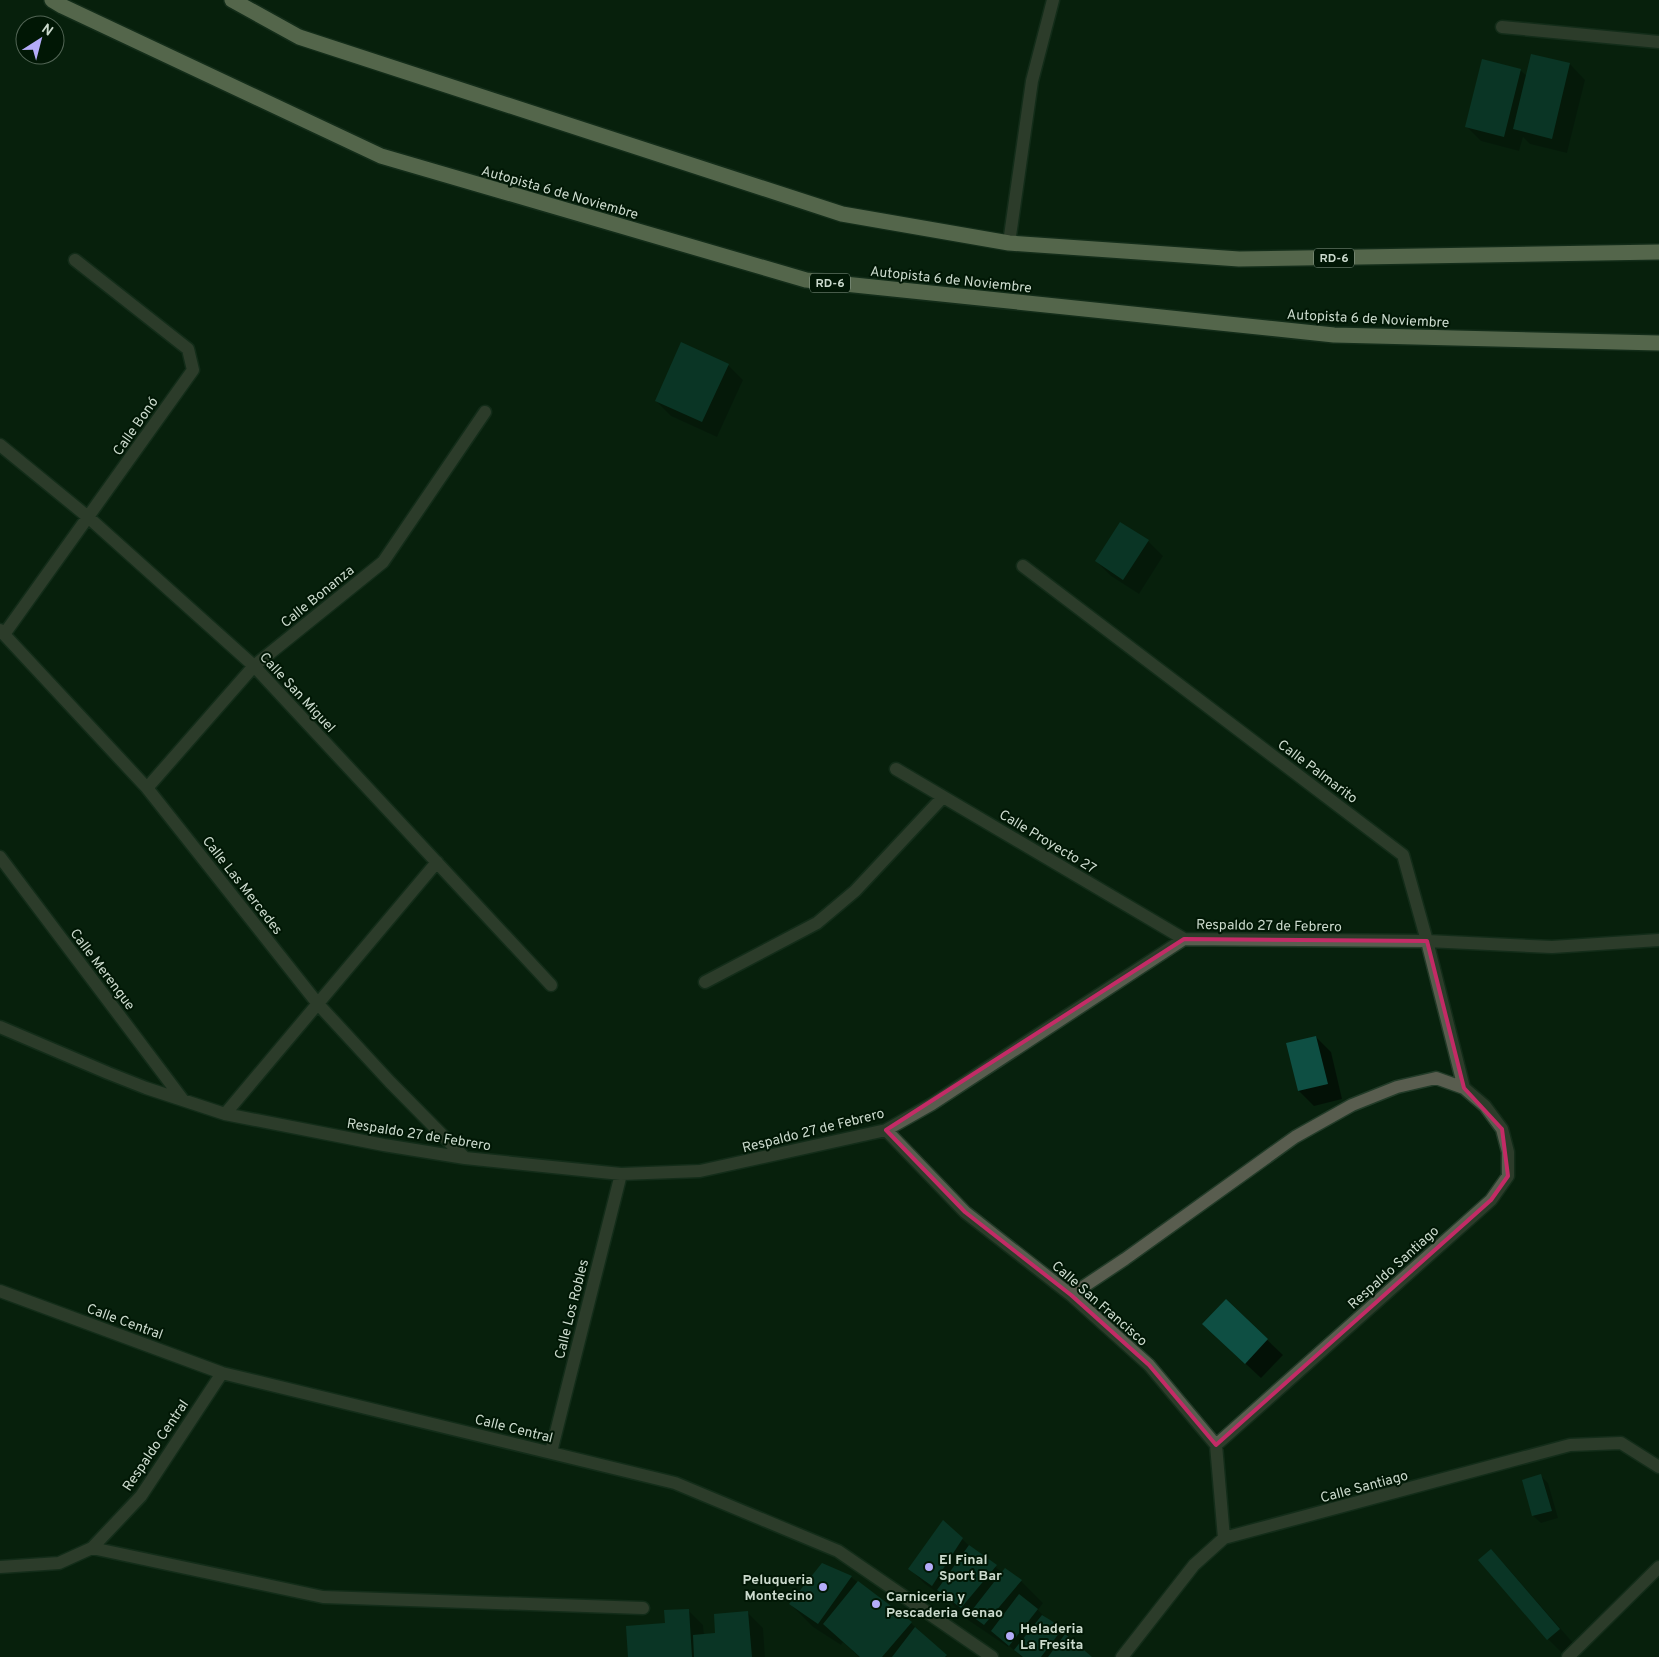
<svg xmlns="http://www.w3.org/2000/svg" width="1659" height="1657" font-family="Overpass,sans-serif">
	<rect width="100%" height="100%" fill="#07210d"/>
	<path fill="#0007" d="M1570,64L1585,80L1567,153L1530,144L1523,137L1519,151L1481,141L1466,126L1520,70L1527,76Z
		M728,365L743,380L717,437L671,416L656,401Z
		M1148,541L1163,556L1139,594L1111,576L1096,561Z
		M1316,1037L1331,1052L1342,1099L1314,1106L1299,1091Z
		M1226,1301L1283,1355L1261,1378L1219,1339Z
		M1541,1476L1548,1483L1558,1518L1541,1523L1533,1516Z
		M962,1539L973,1549L1003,1573L1021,1581L1043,1603L1038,1610L1048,1620L1062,1629L1077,1644L1076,1646L1090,1657H1022L1009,1646L1008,1647L968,1620L948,1600L925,1584L910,1569Z
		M1491,1551L1506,1566L1574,1644L1563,1654L1548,1639Z
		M822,1564L851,1577L911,1623L947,1657H859L843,1642L841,1645L813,1627L790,1604Z
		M688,1610L703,1625L704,1635L716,1634L748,1613L763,1628L765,1657H629L667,1624Z"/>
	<path fill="#0e4f43" d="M1531,54L1570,63L1552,139L1513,129Z
		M1482,59L1521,69L1504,137L1465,127Z
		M681,342L729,364L702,422L655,401Z
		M1120,522L1149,540L1123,580L1095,561Z
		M1316,1036L1328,1084L1298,1091L1286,1043Z
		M1226,1299L1268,1339L1245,1364L1202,1324Z
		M1541,1474L1552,1511L1532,1516L1522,1480Z
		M943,1520L963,1538L932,1586L908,1569Z
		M969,1545L997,1565L961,1608L937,1590Z
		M1491,1549L1560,1629L1547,1640L1478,1560Z
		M822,1563L852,1576L818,1624L789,1604Z
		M1005,1568L1022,1580L984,1625L969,1614Z
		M858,1581L912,1622L882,1657H860L823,1624Z
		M1019,1594L1038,1609L1009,1646L991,1631Z
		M689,1609L692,1657H628L626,1626L665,1623L664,1610Z
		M748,1611L752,1657H694L693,1635L715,1633L714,1614Z
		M1042,1615L1063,1628L1041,1657H1023L1014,1650Z
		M915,1627L947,1655L945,1657H892Z
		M1065,1634L1092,1657H1048Z"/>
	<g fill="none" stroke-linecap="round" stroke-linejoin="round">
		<defs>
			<path id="street" d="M1502,27L1659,42
				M1009,243L1032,81L1053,0
				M0,445L88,517L254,666L551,985
				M1023,566L1403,855L1427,941L1464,1088
				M0,630L147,788L318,1004L390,1082L465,1158
				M5,633L193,370L188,349L75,260
				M896,769L1184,939
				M147,788L254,666L383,562L485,412
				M0,857L183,1100
				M705,982L817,923L855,891L943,797
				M0,1027L108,1073L146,1088L225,1114L384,1145L465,1158L621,1174L700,1171L886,1130L932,1104L1184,939L1427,941L1552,947L1659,940
				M225,1114L437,862
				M886,1130L965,1212L1071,1295L1149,1365L1216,1445L1224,1538
				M0,1291L222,1373L675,1483L838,1551L992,1657
				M1071,1295L1125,1259L1295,1137L1352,1105L1397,1087L1436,1078L1464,1088L1485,1106L1502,1129L1508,1152V1176L1491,1200L1216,1445
				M551,1452L621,1174
				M92,1548L323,1597L643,1608
				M0,1567L59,1563L92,1548L141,1496L222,1373
				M1122,1657L1194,1565L1224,1538L1570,1445L1621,1443L1659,1467
				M1568,1657L1659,1567"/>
			<path id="highway" d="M52,0L62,6L381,156L806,280L1334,335L1659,343
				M232,0L299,37L842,214L1009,243L1239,259L1659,252"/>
		</defs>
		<use href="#street" stroke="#223b28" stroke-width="15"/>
		<use href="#highway" stroke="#223b28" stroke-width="18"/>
		<use href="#street" stroke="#595d4f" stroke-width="12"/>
		<use href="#highway" stroke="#b1bb98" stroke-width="15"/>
	</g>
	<path d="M0 0H1659V1657H0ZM1184,939L1427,941L1464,1088L1502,1129L1508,1176L1491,1200L1216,1445L1149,1365L1071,1295L965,1212L886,1130Z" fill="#07210d" fill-opacity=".55" fill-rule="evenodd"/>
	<path fill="none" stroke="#c32b66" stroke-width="4" stroke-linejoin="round" d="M1184,939L1427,941L1464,1088L1502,1129L1508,1176L1491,1200L1216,1445L1149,1365L1071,1295L965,1212L886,1130Z"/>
	<g fill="#b4acf9" stroke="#011705" stroke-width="2">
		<circle cx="929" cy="1567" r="5"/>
		<circle cx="823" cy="1587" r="5"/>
		<circle cx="876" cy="1604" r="5"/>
		<circle cx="1010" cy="1636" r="5"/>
	</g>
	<g text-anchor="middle" stroke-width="4" stroke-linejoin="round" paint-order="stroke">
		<g fill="#011705" stroke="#8ea091" stroke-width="1">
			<rect x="1314" y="248.5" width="40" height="19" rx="4"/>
			<rect x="810" y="273.5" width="40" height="19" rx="4"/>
		</g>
		<g font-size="12" font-weight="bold" fill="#cbdacd">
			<text x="1334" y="262">RD-6</text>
			<text x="830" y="287">RD-6</text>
		</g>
		<g font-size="14" fill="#cbdacd" stroke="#011705">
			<text transform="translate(560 192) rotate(16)" y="5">Autopista 6 de Noviembre</text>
			<text transform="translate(951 279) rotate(6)" y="5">Autopista 6 de Noviembre</text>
			<text transform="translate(1368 318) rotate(3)" y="5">Autopista 6 de Noviembre</text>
			<text transform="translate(135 426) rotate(-55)" y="5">Calle Bonó</text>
			<text transform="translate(317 596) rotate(-39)" y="5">Calle Bonanza</text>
			<text transform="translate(298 692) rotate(47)" y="5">Calle San Miguel</text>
			<text transform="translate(1318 771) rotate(37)" y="5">Calle Palmarito</text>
			<text transform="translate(1048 841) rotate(31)" y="5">Calle Proyecto 27</text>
			<text transform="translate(243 885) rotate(52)" y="5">Calle Las Mercedes</text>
			<text transform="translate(1269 925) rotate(1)" y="5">Respaldo 27 de Febrero</text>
			<text transform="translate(103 969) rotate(53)" y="5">Calle Merengue</text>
			<text transform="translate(813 1130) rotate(-14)" y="5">Respaldo 27 de Febrero</text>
			<text transform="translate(419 1134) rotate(9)" y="5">Respaldo 27 de Febrero</text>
			<text transform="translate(1393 1267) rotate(-42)" y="5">Respaldo Santiago</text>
			<text transform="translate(1100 1303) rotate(41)" y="5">Calle San Francisco</text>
			<text transform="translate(571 1309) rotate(-76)" y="5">Calle Los Robles</text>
			<text transform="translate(125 1321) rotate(20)" y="5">Calle Central</text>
			<text transform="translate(514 1428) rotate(14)" y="5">Calle Central</text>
			<text transform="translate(155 1445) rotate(-56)" y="5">Respaldo Central</text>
			<text transform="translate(1364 1486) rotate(-15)" y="5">Calle Santiago</text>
		</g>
		<g font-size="14" font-weight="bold" fill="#cbdacd" stroke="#011705" text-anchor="start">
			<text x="939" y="1564">El Final<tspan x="939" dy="16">Sport Bar</tspan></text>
			<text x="813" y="1584" text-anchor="end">Peluqueria<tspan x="813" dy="16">Montecino</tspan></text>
			<text x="886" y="1601">Carniceria y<tspan x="886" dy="16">Pescaderia Genao</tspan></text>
			<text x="1020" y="1633">Heladeria<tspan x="1020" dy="16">La Fresita</tspan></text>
		</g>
	</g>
	<g transform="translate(40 40) rotate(36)"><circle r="24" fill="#011705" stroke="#526555"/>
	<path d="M0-4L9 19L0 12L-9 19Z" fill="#b4acf9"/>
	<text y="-8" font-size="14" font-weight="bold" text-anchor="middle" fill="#cbdacd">N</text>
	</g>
</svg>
